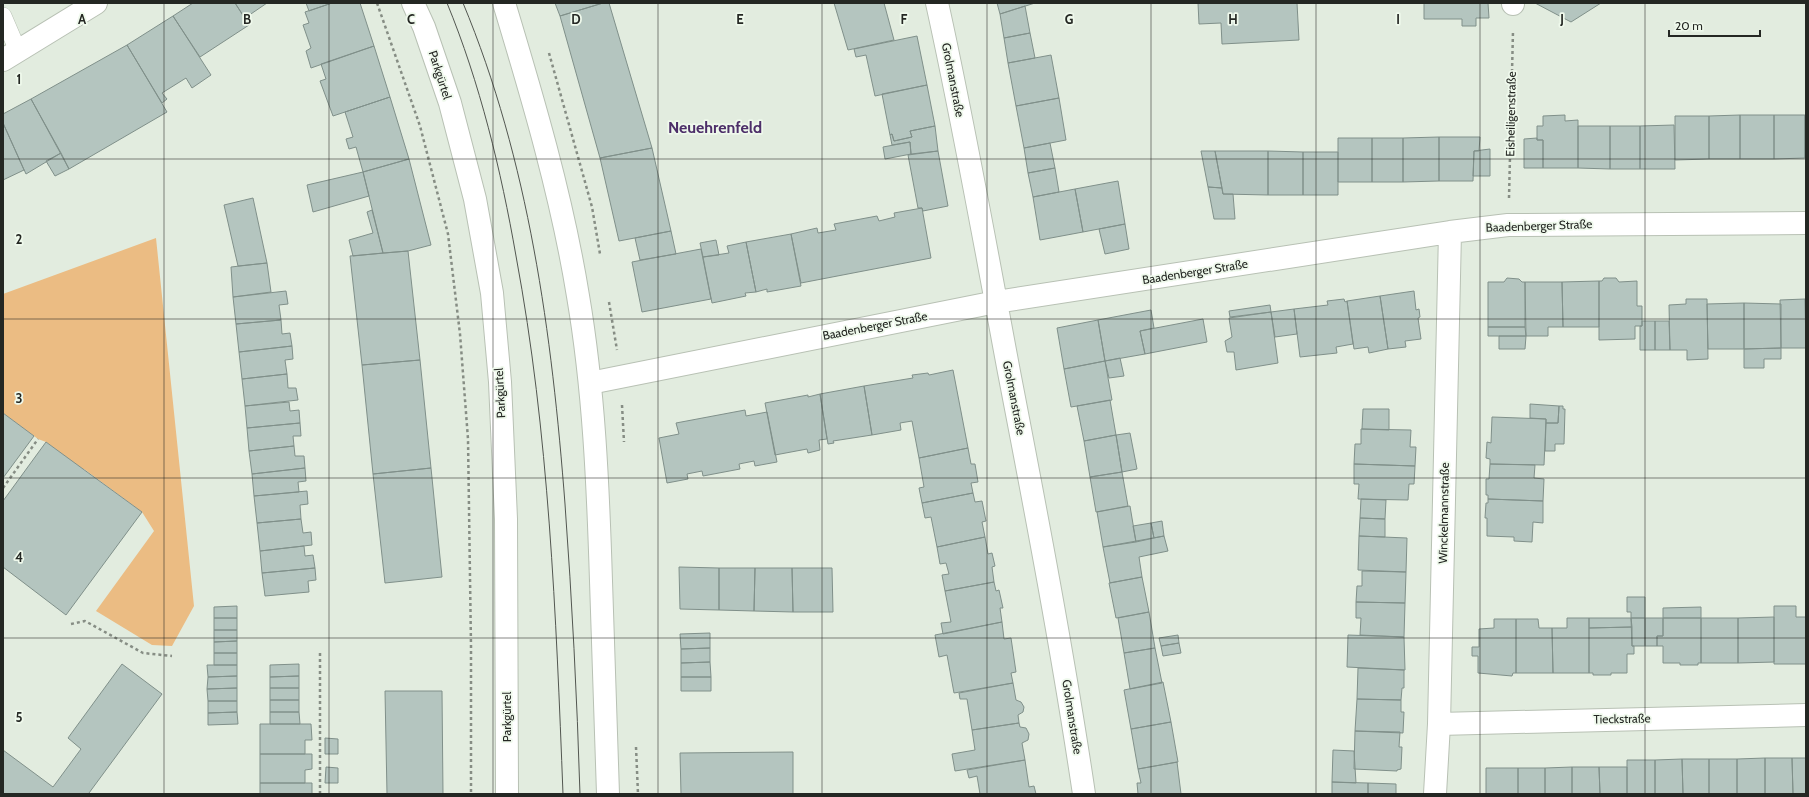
<svg xmlns="http://www.w3.org/2000/svg" width="1809" height="797" font-family="Cabin,sans-serif">
	<rect width="100%" height="100%" fill="#e2ecdf"/>
	<path fill="#ebbc83" d="M156,238L194,606L172,646L152,645L96,611L154,531L142,512L84,469L83,470L46,442L38,439L3,413V294Z"/>
	<path fill="#b4c5bf" stroke="#80908a" d="M193,3H235L249,25L200,57L173,16Z
		M235,3H267L245,18Z
		M306,3H332L309,11Z
		M332,3H360L374,46L311,68L306,51L311,48L303,25L309,23L305,12Z
		M555,3H603L560,16Z
		M603,3H609L652,148L600,158L560,16Z
		M834,3H884L894,40L848,50Z
		M997,3H1035L1000,14Z
		M1198,3H1297L1299,40L1222,44L1221,23L1199,24Z
		M1424,3H1488L1489,18H1476V26H1462V19H1424Z
		M1535,3H1601L1571,22Z
		M1025,6L1030,33L1004,38L1000,14Z
		M173,16L211,75L192,88L186,78L162,93L167,99L162,103L127,45Z
		M1030,33L1035,58L1008,63L1004,38Z
		M917,36L927,85L875,96L866,55L856,57L854,49Z
		M127,45L167,112L69,169L31,99Z
		M374,46L390,97L333,116L320,81L326,79L321,64Z
		M1051,55L1059,98L1016,106L1008,63Z
		M927,85L935,126L910,131L912,137L894,141L892,134L890,135L882,94Z
		M390,97L409,159L363,172L356,147L349,149L346,139L353,137L345,112Z
		M1059,98L1066,140L1024,148L1016,106Z
		M31,99L61,153L26,174L3,123V114Z
		M1565,115V121L1578,120V168H1543V140H1537V126H1543V116Z
		M1740,115V159H1709V116Z
		M1740,115H1774V159H1740Z
		M1774,115H1805V158L1774,159Z
		M1805,115H1806V158H1805Z
		M1675,116H1709V159L1675,160Z
		M3,123L24,170L3,180Z
		M1674,125L1675,169H1640V126Z
		M935,126L938,151L911,154L910,142L892,145L890,135L892,134L894,141L912,137L910,131Z
		M1578,126H1610V169L1578,168Z
		M1610,126H1640V169H1610Z
		M1439,137H1480L1479,151H1474L1473,181H1439Z
		M1439,137V181L1403,182V138Z
		M1338,138H1372V182H1338Z
		M1372,138H1403V182H1372Z
		M1537,138V140H1543V168H1524V139Z
		M910,142L911,154L885,159L883,147Z
		M1050,143L1055,168L1028,173L1024,148Z
		M652,148L671,231L619,241L600,158Z
		M1490,149V176H1473L1474,151Z
		M938,151L948,206L923,211L922,208H918L908,155Z
		M1201,151H1215L1222,188L1208,187Z
		M1215,151H1268V195L1223,194Z
		M1268,151L1303,152V195H1268Z
		M1303,152H1338V195H1303Z
		M61,153L69,169L55,176L46,161Z
		M409,159L431,245L408,251L383,253L363,172Z
		M1055,168L1059,192L1033,197L1028,173Z
		M363,172L369,196L313,212L307,185Z
		M1118,181L1125,224L1083,232L1075,189Z
		M1208,187L1222,188L1223,194H1233L1235,219H1214Z
		M1075,189L1083,232L1040,240L1033,197Z
		M253,198L267,263L238,266L224,205Z
		M922,208L931,258L801,283L791,234L817,228L818,233L836,230L834,224L877,216L879,221L895,217L894,213Z
		M372,210L383,253L353,256L349,240L373,233L367,212Z
		M1125,224L1129,249L1105,254L1099,229Z
		M671,231L676,254L640,260L635,238Z
		M791,234L801,286L767,292V289L756,292L746,242Z
		M716,240L719,255L703,257L700,243Z
		M746,242L756,292L745,293L746,296L712,303L703,257L729,253L727,246Z
		M701,249L711,299L642,312L632,262Z
		M408,251L420,360L362,365L350,256Z
		M267,263L271,292L233,297L231,267Z
		M1507,278L1519,279L1522,282H1525V327H1488V282H1504Z
		M1604,278H1616L1619,282L1637,281V306H1642V326H1635V339L1599,340V281H1602Z
		M1599,281V327H1563L1562,282Z
		M1525,282H1562L1563,327H1548V336H1526Z
		M286,291L288,304L279,305L281,320L236,324L233,297Z
		M1414,291L1416,310L1419,309L1420,317L1418,318L1421,339L1405,341L1406,347L1388,349L1380,296Z
		M1380,296L1388,349L1369,353L1368,347L1354,349L1347,301Z
		M1344,299L1345,302L1347,301L1353,344L1336,347L1337,353L1300,357L1294,309L1328,305L1327,301Z
		M1686,299H1707L1708,359L1687,360V350H1670L1669,305L1686,304Z
		M1805,299L1806,348H1781L1780,300Z
		M1744,303V349H1708L1707,304Z
		M1744,303L1781,304V348L1744,349Z
		M1270,305L1271,312L1230,317L1229,311Z
		M1294,309L1297,334L1275,337L1271,312Z
		M1151,310L1154,328L1140,331L1145,354L1105,361L1098,320Z
		M1271,312L1278,363L1236,370L1234,352H1227L1225,341L1232,337L1229,318Z
		M1203,319L1207,342L1145,354L1140,331Z
		M281,320L282,334L290,333L292,346L239,352L236,324Z
		M1098,320L1105,361L1064,369L1057,328Z
		M1642,321H1655V350H1640V326H1642Z
		M1655,321H1669L1670,350H1655Z
		M1488,327H1525L1526,336H1488Z
		M1499,336H1526L1525,349H1499Z
		M292,346L293,359L285,360L287,374L242,379L239,352Z
		M1781,348V359H1764V368H1744V349Z
		M1120,358L1124,376L1109,378L1105,361Z
		M420,360L431,468L373,474L362,365Z
		M1105,361L1112,400L1071,407L1064,369Z
		M953,370L968,448L919,458L912,421L900,423L901,430L872,435L864,386L913,378L912,375L928,373L929,375Z
		M287,374L288,388H296L298,400L245,406L242,379Z
		M864,386L872,435L833,441L834,443L828,444L820,394Z
		M820,394L827,439L819,440L820,450L808,453L807,449L775,455L765,403L808,395V397Z
		M1110,400L1116,435L1084,441L1077,406Z
		M289,402L290,411L299,410L300,423L247,428L245,406Z
		M1530,404L1559,406L1558,423H1546V419L1530,418Z
		M1559,406H1563V409H1565L1564,444H1555V451H1545L1546,423H1558Z
		M1363,409H1389V430L1362,429Z
		M745,410L746,416L767,412L777,462L755,466L754,461L739,464L740,469L703,476L702,471L687,474L688,479L667,483L659,438L679,434L676,423Z
		M3,413L34,436L3,478Z
		M1492,417L1546,419L1544,465L1490,464V459L1486,458L1487,442L1491,443Z
		M300,423L301,436H293L294,446L249,451L247,428Z
		M1361,429L1411,430L1410,447H1416L1415,466L1354,464L1355,444H1361Z
		M1130,433L1137,469L1122,472L1116,435Z
		M1116,435L1122,472L1090,477L1084,441Z
		M46,442L142,512L66,615L3,567V501Z
		M294,446L295,456H304L305,468L252,474L249,451Z
		M968,448L971,464H975L978,482L971,483L973,493L922,503L919,488L924,487L919,458Z
		M1354,464L1415,466L1414,484H1409L1408,500L1358,499L1359,484H1354Z
		M1490,464L1535,465L1534,478L1544,479L1543,501L1488,499V495H1486V479H1489Z
		M305,468L306,481L298,482L299,492L254,496L252,474Z
		M431,468L442,577L385,583L373,474Z
		M1122,472L1128,506L1096,512L1090,477Z
		M307,491L308,504L300,505L301,519L257,523L254,496Z
		M973,493L975,502L982,501L986,521L982,522L985,537L937,547L931,517L925,518L922,503Z
		M1361,499L1386,500L1385,519L1360,518Z
		M1488,499L1543,501V523L1533,522L1532,542L1514,541V537L1487,536V518H1485L1486,503H1488Z
		M1130,506L1136,542L1103,547L1097,512Z
		M1360,518L1385,519V537L1359,536Z
		M301,519L303,533L311,532L312,545L260,551L257,523Z
		M1162,521L1164,536L1154,538L1151,523Z
		M1151,523L1154,538L1136,542L1133,526Z
		M1164,536L1168,551L1139,557L1142,577L1110,583L1103,547Z
		M1359,536L1407,538L1406,572L1358,570Z
		M985,537L988,554L992,553L995,566L992,567L994,582L945,591L942,575L949,574L946,563L940,564L937,547Z
		M304,546L305,556L313,555L315,568L262,573L260,551Z
		M679,567L719,568V610L680,609Z
		M315,568L316,580L308,581L309,592L265,596L262,573Z
		M719,568H755L754,611L719,610Z
		M755,568H792L793,612L754,611Z
		M792,568H832L833,612H793Z
		M1362,571L1406,572L1405,603L1356,602L1357,586H1362Z
		M1142,577L1149,612L1116,618L1109,583Z
		M994,582L996,591L999,590L1003,608H1000L1002,622L943,634L941,623L951,622L945,591Z
		M1627,597H1645V618H1631V612H1627Z
		M1356,602L1405,603L1404,637L1360,635L1361,618H1356Z
		M237,606V618H214V607Z
		M1774,606H1796V617H1806V664H1774Z
		M1701,607V618H1663V608Z
		M1149,612L1155,648L1124,653L1118,618Z
		M1774,617V662L1738,663V618Z
		M214,618H237V630H214Z
		M1567,618H1589V673H1553L1552,628H1567Z
		M1589,618H1631L1632,627L1589,628Z
		M1631,618H1645V646H1632Z
		M1645,618H1663V636H1657V646H1645Z
		M1663,618H1701V663H1698V665H1680V663H1663V646H1657V636H1663Z
		M1701,618H1738V663H1701Z
		M1494,619H1516V673H1513L1512,676L1478,673V656H1472V647H1479V629L1494,628Z
		M1516,619H1538L1539,628H1552L1553,673H1516Z
		M1002,622L1004,639L1011,638L1016,672L1011,673L1013,683L954,693L947,655L939,657L935,635Z
		M1632,627V646H1634V654H1627V673H1611V675H1593V673H1589V628Z
		M214,630H237V641L214,642Z
		M710,633V648L681,649L680,634Z
		M1178,635L1179,643L1161,646L1159,638Z
		M1348,635L1404,637L1405,670L1347,667Z
		M237,641V653H214V642Z
		M1179,643L1181,653L1163,656L1161,646Z
		M710,648V662L681,663V649Z
		M1155,648L1162,683L1130,689L1124,653Z
		M214,653H237V665H214Z
		M710,662L711,677H681V663Z
		M122,664L162,694L89,793L90,794H3V750L53,787L81,749L68,738Z
		M299,664V676L270,677V665Z
		M207,665H237V676L208,677Z
		M1358,668L1404,670V688H1402L1401,700L1357,699Z
		M237,676V688L207,689L208,677Z
		M299,676V688H270V677Z
		M681,677H711V691H681Z
		M1163,682L1171,722L1131,729L1124,690Z
		M1013,683L1016,700L1021,702L1024,707L1023,712L1018,715L1019,723L972,730L967,699H960L959,693Z
		M237,688V701H208L207,689Z
		M270,688H299V700H270Z
		M385,691H442L443,794H387Z
		M1357,699L1401,700V712H1404L1403,733L1355,731Z
		M270,700H299V712H270Z
		M208,701H237V712L208,713Z
		M237,712L238,724L208,725V713Z
		M270,712H299L300,724H270Z
		M1171,722L1178,762L1138,769L1131,729Z
		M1019,723L1020,727L1026,728L1029,734L1028,740L1022,743L1025,760L955,771L952,754L975,750L972,730Z
		M260,724H311L312,740H305V754H260Z
		M1355,731L1400,732L1399,747H1402L1401,769L1397,770V771L1354,769Z
		M325,738L338,739V754H325Z
		M1333,750L1354,751L1356,783L1332,782Z
		M793,752V794H681L680,753Z
		M260,754H312V769L305,770V783H260Z
		M1765,758V794H1737V759Z
		M1765,758H1792L1793,794H1765Z
		M1792,758H1806V794H1793Z
		M1682,759L1683,794H1655V760Z
		M1682,759H1709V794H1683Z
		M1709,759H1737V794H1709Z
		M1025,760L1029,787L1034,786L1036,794H980L977,776L969,778L967,770Z
		M1627,760H1655V794H1627Z
		M1177,762L1181,794H1138L1137,783H1141L1138,769Z
		M326,767L338,768V783H325Z
		M1572,767V794H1545V768Z
		M1572,767H1599L1600,794H1572Z
		M1599,767H1627V794H1600Z
		M1486,768H1518V794H1486Z
		M1518,768H1545V794H1518Z
		M1332,782L1368,783V794H1332Z
		M260,783H312V794H260Z
		M1368,783L1396,784V794H1368Z"/>
	<g fill="none" stroke-linecap="round" stroke-linejoin="round">
		<defs>
			<path id="service" d="M3,16L18,51"/>
			<path id="minor" d="M937,3C964,125 986,249 1009,372C1036,512 1063,653 1084,794
				M1513,3V4
				M3,60L96,3
				M590,383L996,302L1450,232L1508,225L1806,223
				M1439,724L1806,715
				M1435,794L1439,724L1450,232"/>
			<path id="secondary" d="M413,3L424,27L450,103L475,199L492,293L500,382L506,519L507,794
				M504,3C533,99 562,197 578,296C594,390 598,485 601,581C603,652 606,723 608,794"/>
		</defs>
		<use href="#service" stroke="#b8c1b4" stroke-width="18"/>
		<use href="#minor" stroke="#b8c1b4" stroke-width="24"/>
		<use href="#secondary" stroke="#b8c1b4" stroke-width="24"/>
		<path stroke="#868d84" stroke-width="2.5" stroke-dasharray="3 3" stroke-linecap="butt" d="M377,3L420,126L448,234L460,334L468,439L471,646V794
			M549,53L592,207L600,254
			M1509,198L1513,31
			M609,302L617,350
			M622,405L624,442
			M3,488L38,439
			M71,624L85,621L143,653L172,656
			M636,747L638,794
			M320,794V650"/>
		<use href="#service" stroke="#fff" stroke-width="17"/>
		<use href="#minor" stroke="#fff" stroke-width="22"/>
		<use href="#secondary" stroke="#fff" stroke-width="22"/>
		<path stroke="#525650" stroke-width="1" d="M447,3C480,83 501,170 516,256C549,433 556,614 563,794
			M463,3C529,161 552,334 565,504C572,600 577,697 580,794"/>
	</g>
	<path fill="none" stroke="#242723" stroke-width="1" stroke-opacity="0.55" d="M164,3V794M329,3V794M493,3V794M658,3V794M822,3V794M987,3V794M1151,3V794M1316,3V794M1480,3V794M1645,3V794M3,159H1806M3,319H1806M3,478H1806M3,638H1806"/>
	<g text-anchor="middle" stroke-width="3.5" stroke-linejoin="round" paint-order="stroke">
		<g font-size="12" fill="#242723" stroke="#eff9ec">
			<text transform="translate(440 75) rotate(72)" y="4">Parkgürtel</text>
			<text transform="translate(953 80) rotate(79)" y="4">Grolmanstraße</text>
			<text transform="translate(1511 114) rotate(-89)" y="4">Eisheiligenstraße</text>
			<text transform="translate(1539 226) rotate(-2)" y="4">Baadenberger Straße</text>
			<text transform="translate(1195 272) rotate(-9)" y="4">Baadenberger Straße</text>
			<text transform="translate(875 326) rotate(-11)" y="4">Baadenberger Straße</text>
			<text transform="translate(500 393) rotate(-93)" y="4">Parkgürtel</text>
			<text transform="translate(1014 398) rotate(79)" y="4">Grolmanstraße</text>
			<text transform="translate(1444 513) rotate(-89)" y="4">Winckelmannstraße</text>
			<text transform="translate(507 717) rotate(-90)" y="4">Parkgürtel</text>
			<text transform="translate(1072 717) rotate(81)" y="4">Grolmanstraße</text>
			<text transform="translate(1622 719) rotate(-1)" y="4">Tieckstraße</text>
		</g>
		<g font-size="16" font-weight="bold" fill="#4d2f69" stroke="#eff9ec">
			<text x="715" y="133">Neuehrenfeld</text>
		</g>
	</g>
	<g font-size="13" text-anchor="middle" font-weight="bold" fill="#242723" stroke="#eff9ec" stroke-width="3.5" stroke-linejoin="round" paint-order="stroke">
		<text x="82" y="24">A</text>
		<text x="247" y="24">B</text>
		<text x="411" y="24">C</text>
		<text x="576" y="24">D</text>
		<text x="740" y="24">E</text>
		<text x="904" y="24">F</text>
		<text x="1069" y="24">G</text>
		<text x="1233" y="24">H</text>
		<text x="1398" y="24">I</text>
		<text x="1562" y="24">J</text>
		<text x="19" y="84">1</text>
		<text x="19" y="244">2</text>
		<text x="19" y="403">3</text>
		<text x="19" y="562">4</text>
		<text x="19" y="722">5</text>
	</g>
	<rect width="1809" height="797" fill="none" stroke="#242723" stroke-width="8"/>
	<path d="M1669 30v6h91v-6" fill="none" stroke="#242723" stroke-width="2"/>
	<text x="1675" y="30" font-size="12" fill="#242723" stroke="#eff9ec" stroke-width="3" paint-order="stroke">20 m</text>
</svg>
